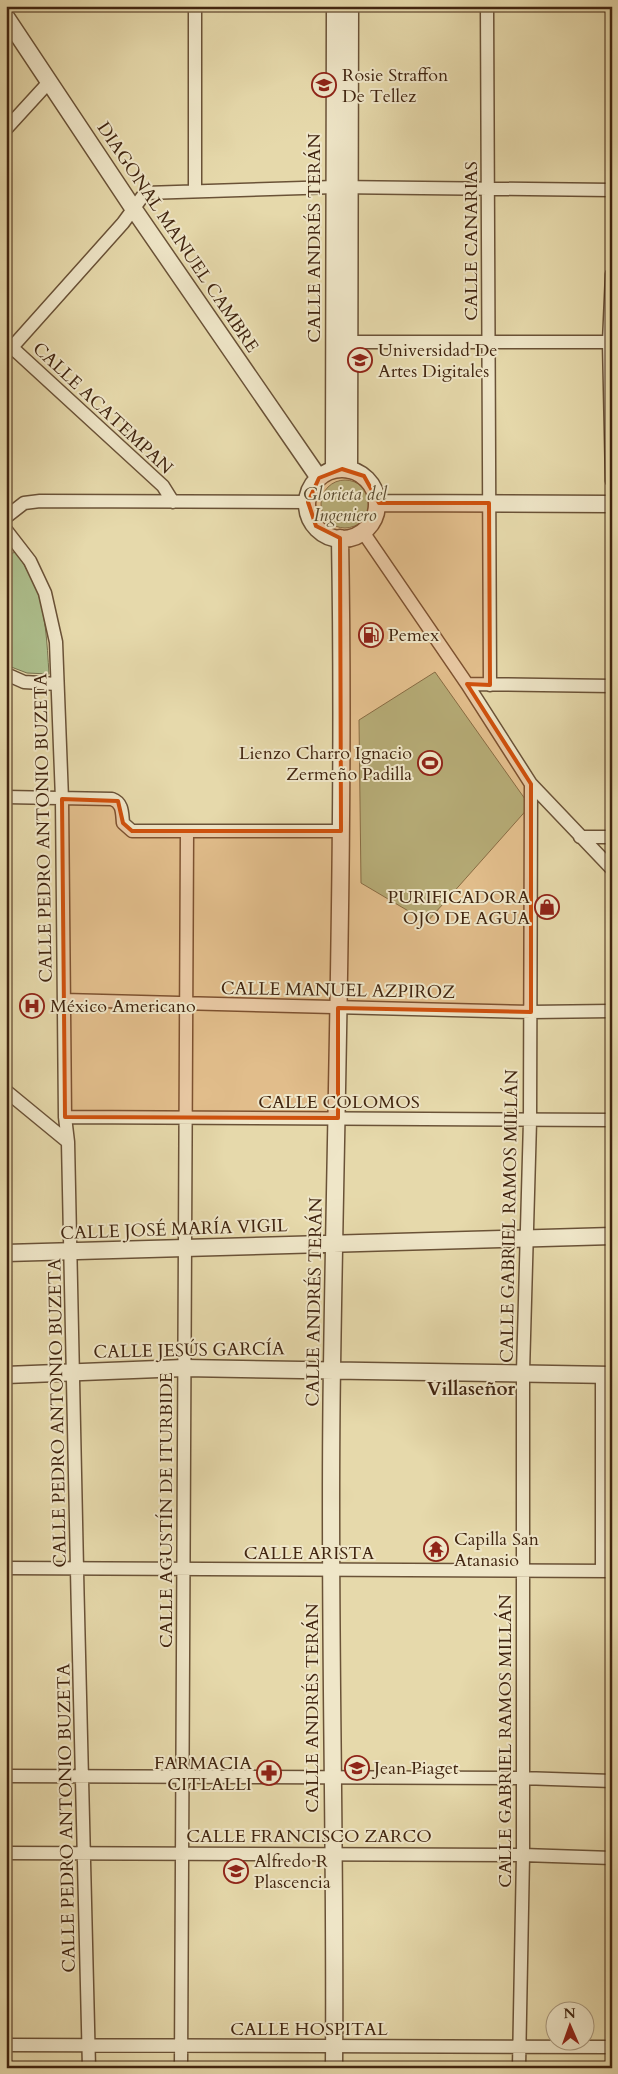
<svg xmlns="http://www.w3.org/2000/svg" width="618" height="2074" font-family="Cardo,serif">
	<rect width="100%" height="100%" fill="#e6d9ab"/>
	<filter id="stains"><feTurbulence type="fractalNoise" baseFrequency=".004" numOctaves="4"/><feColorMatrix values="0 0 0 0 .2 0 0 0 0 .09 0 0 0 0 .02 0 0 0 .5 -.17"/></filter>
	<radialGradient id="worn" r=".72"><stop offset=".6" stop-color="#630" stop-opacity="0"/><stop offset="1" stop-color="#630" stop-opacity=".3"/></radialGradient>
	<path fill="#aec08e" stroke="#78724f" d="M321 504a24 24 0 1 1 48 0a24 24 0 1 1-48 0Z
		M16,552C22,562 29,572 34,582C46,611 47,643 49,674L27,673L6,665V555Z
		M435,672L530,806L427,922L361,883L359,720Z"/>
	<g fill="none" stroke-linecap="round" stroke-linejoin="round">
		<defs>
			<path id="minor" d="M195,6V191
				M487,6L490,685
				M6,129L49,82
				M612,274L609,342L612,481
				M6,342L163,486L173,502
				M342,342H612
				M6,354L123,223L145,193L335,187L612,190
				M6,517L24,503L40,501L308,502
				M6,530L30,561L45,593L56,642L62,799L65,1117L68,1142C75,1451 80,1759 89,2068
				M363,532L467,684L531,784L612,869
				M6,674L24,682L57,684
				M467,684L612,686
				M6,797L112,799C123,803 122,813 123,823L132,831H341
				M580,837H612
				M64,1000L531,1012L612,1011
				M6,1091L68,1142
				M65,1117L612,1120
				M6,1568L612,1571
				M602,1571V1375
				M6,1776L521,1778L612,1781
				M6,1853L523,1855L612,1858
				M6,2045L612,2047
				M181,2068L187,832
				M519,2068L523,1855V1372L530,1121L531,784"/>
			<path id="tertiary" d="M6,17L133,208L319,478
				M307 504a35 35 0 1 1 70 0a35 35 0 1 1-70 0Z
				M334,470L335,6
				M349,470L350,6
				M377,503L612,504
				M6,1253L612,1236
				M6,1375L184,1368L612,1375
				M334,2068C336,1835 328,1601 332,1368C336,1092 345,815 340,538"/>
		</defs>
		<use href="#minor" stroke="#6a5237" stroke-width="15"/>
		<use href="#tertiary" stroke="#6a5237" stroke-width="19"/>
		<use href="#minor" stroke="#efe6c8" stroke-width="12"/>
		<use href="#tertiary" stroke="#efe6c8" stroke-width="16"/>
	</g>
	<path fill="#cf510d" fill-opacity="0.2" stroke="#cf510d" stroke-width="4" stroke-linejoin="round" d="M342,469L364,476L379,503H489L490,685L467,684L531,784V1012L338,1008V1118L65,1117L62,799L118,801L123,823L132,831H341L340,538L316,526L308,502L319,478Z"/>
	<defs>
		<symbol id="school-ring" viewBox="-11 -11 22 22"><circle r="9.5" fill="#efe6c8" stroke="#8f2418" stroke-width="1.5"/><path d="M0-5L7-2L0 1L-7-2ZM-4 1L0 2.5L4 1V4Q0 6-4 4Z" fill="#8f2418"/></symbol>
		<symbol id="university-ring" viewBox="-11 -11 22 22"><circle r="9.5" fill="#efe6c8" stroke="#8f2418" stroke-width="1.5"/><path d="M0-5L7-2L0 1L-7-2ZM-4 1L0 2.5L4 1V4Q0 6-4 4Z" fill="#8f2418"/></symbol>
		<symbol id="fuel-ring" viewBox="-11 -11 22 22"><circle r="9.5" fill="#efe6c8" stroke="#8f2418" stroke-width="1.5"/><path d="M-5.5-6h7V0h2V4h1.3V-2.5L3-4.5l.8-.8L6-3V5H2.5V1h-1V6h-7ZM-4.2-4.7v3.2H.2V-4.7Z" fill="#8f2418"/></symbol>
		<symbol id="stadium-ring" viewBox="-11 -11 22 22"><circle r="9.5" fill="#efe6c8" stroke="#8f2418" stroke-width="1.5"/><path d="M0-5a6.5 5 0 1 0 0 10a6.5 5 0 1 0 0-10ZM-3.5-1.8h7v3.6h-7Z" fill="#8f2418"/></symbol>
		<symbol id="shop-ring" viewBox="-11 -11 22 22"><circle r="9.5" fill="#efe6c8" stroke="#8f2418" stroke-width="1.5"/><path d="M-5-2.5h2.3a2.7 3.5 0 0 1 5.4 0H5L5.5 6h-11ZM-1.5-2.5h3a1.5 2.3 0 0 0-3 0Z" fill="#8f2418"/></symbol>
		<symbol id="hospital-ring" viewBox="-11 -11 22 22"><circle r="9.5" fill="#efe6c8" stroke="#8f2418" stroke-width="1.5"/><path d="M-5-5h3v3.5h4V-5h3V5h-3V1.5h-4V5h-3Z" fill="#8f2418"/></symbol>
		<symbol id="temple-ring" viewBox="-11 -11 22 22"><circle r="9.5" fill="#efe6c8" stroke="#8f2418" stroke-width="1.5"/><path d="M0-6L5-2H3V0L6.5 2.5H4V6H1.5V3h-3V6H-4V2.5H-6.5L-3 0V-2H-5Z" fill="#8f2418"/></symbol>
		<symbol id="pharmacy-ring" viewBox="-11 -11 22 22"><circle r="9.5" fill="#efe6c8" stroke="#8f2418" stroke-width="1.5"/><path d="M-2-6h4v4h4v4h-4v4h-4v-4h-4v-4h4Z" fill="#8f2418"/></symbol>
	</defs>
	<g fill-rule="evenodd">
		<use href="#school-ring" x="310" y="71" width="28" height="28"/>
		<use href="#university-ring" x="346" y="346" width="28" height="28"/>
		<use href="#fuel-ring" x="357" y="621" width="28" height="28"/>
		<use href="#stadium-ring" x="416" y="749" width="28" height="28"/>
		<use href="#shop-ring" x="533" y="893" width="28" height="28"/>
		<use href="#hospital-ring" x="18" y="992" width="28" height="28"/>
		<use href="#temple-ring" x="422" y="1535" width="28" height="28"/>
		<use href="#school-ring" x="343" y="1754" width="28" height="28"/>
		<use href="#pharmacy-ring" x="255" y="1759" width="28" height="28"/>
		<use href="#school-ring" x="222" y="1857" width="28" height="28"/>
	</g>
	<g text-anchor="middle" stroke-width="4" stroke-linejoin="round" paint-order="stroke">
		<g font-size="18" fill="#412510" stroke="#efe6c8" text-anchor="start">
			<text x="342" y="81">Rosie Straffon<tspan x="342" dy="21">De Tellez</tspan></text>
			<text x="378" y="356">Universidad De<tspan x="378" dy="21">Artes Digitales</tspan></text>
			<text x="388" y="641">Pemex</text>
			<text x="412" y="759" text-anchor="end">Lienzo Charro Ignacio<tspan x="412" dy="21">Zermeño Padilla</tspan></text>
			<text x="530" y="903" text-anchor="end">PURIFICADORA<tspan x="530" dy="21">OJO DE AGUA</tspan></text>
			<text x="50" y="1012">México Americano</text>
			<text x="454" y="1545">Capilla San<tspan x="454" dy="21">Atanasio</tspan></text>
			<text x="252" y="1769" text-anchor="end">FARMACIA<tspan x="252" dy="21">CITLALLI</tspan></text>
			<text x="374" y="1774">Jean Piaget</text>
			<text x="254" y="1867">Alfredo R<tspan x="254" dy="21">Plascencia</tspan></text>
		</g>
		<g font-size="18" fill="#412510" stroke="#efe6c8">
			<text transform="translate(178 237) rotate(56)" y="6">DIAGONAL MANUEL CAMBRE</text>
			<text transform="translate(314 238) rotate(-90)" y="6">CALLE ANDRÉS TERÁN</text>
			<text transform="translate(471 241) rotate(-90)" y="6">CALLE CANARIAS</text>
			<text transform="translate(103 408) rotate(43)" y="6">CALLE ACATEMPAN</text>
			<text transform="translate(43 828) rotate(-91)" y="6">CALLE PEDRO ANTONIO BUZETA</text>
			<text transform="translate(338 990) rotate(1)" y="6">CALLE MANUEL AZPIROZ</text>
			<text x="339" y="1108">CALLE COLOMOS</text>
			<text transform="translate(509 1216) rotate(-89)" y="6">CALLE GABRIEL RAMOS MILLÁN</text>
			<text transform="translate(174 1229) rotate(-2)" y="6">CALLE JOSÉ MARÍA VIGIL</text>
			<text transform="translate(314 1302) rotate(-89)" y="6">CALLE ANDRÉS TERÁN</text>
			<text transform="translate(189 1350) rotate(-1)" y="6">CALLE JESÚS GARCÍA</text>
			<text transform="translate(57 1413) rotate(-91)" y="6">CALLE PEDRO ANTONIO BUZETA</text>
			<text transform="translate(166 1510) rotate(-90)" y="6">CALLE AGUSTÍN DE ITURBIDE</text>
			<text x="309" y="1559">CALLE ARISTA</text>
			<text transform="translate(312 1708) rotate(-90)" y="6">CALLE ANDRÉS TERÁN</text>
			<text transform="translate(505 1741) rotate(-90)" y="6">CALLE GABRIEL RAMOS MILLÁN</text>
			<text transform="translate(66 1818) rotate(-91)" y="6">CALLE PEDRO ANTONIO BUZETA</text>
			<text x="309" y="1842">CALLE FRANCISCO ZARCO</text>
			<text x="309" y="2035">CALLE HOSPITAL</text>
		</g>
		<g font-size="18" font-style="italic" fill="#5c4c30" stroke="#efe6c8">
			<text x="345" y="500">Glorieta del<tspan x="345" dy="21">Ingeniero</tspan></text>
		</g>
		<g font-size="19" font-weight="bold" fill="#412510" stroke="#efe6c8">
			<text x="471" y="1395">Villaseñor</text>
		</g>
	</g>
	<rect width="618" height="2074" fill="none" stroke="#e6d9ab" stroke-width="25"/>
	<rect x="8" y="8" width="603" height="2059" fill="none" stroke="#412510" stroke-width="2.5"/>
	<rect x="12" y="12" width="593" height="2049" fill="none" stroke="#412510"/>
	<g transform="translate(570 2026) rotate(358)"><circle r="24" fill="#efe6c8" stroke="#a9997e"/>
	<path d="M0-4L9 19L0 12L-9 19Z" fill="#8f2418"/>
	<text y="-8" font-size="14" font-weight="bold" text-anchor="middle" fill="#412510">N</text>
	</g>
	<rect width="100%" height="100%" filter="url(#stains)"/>
	<rect width="100%" height="100%" fill="url(#worn)"/>
</svg>
